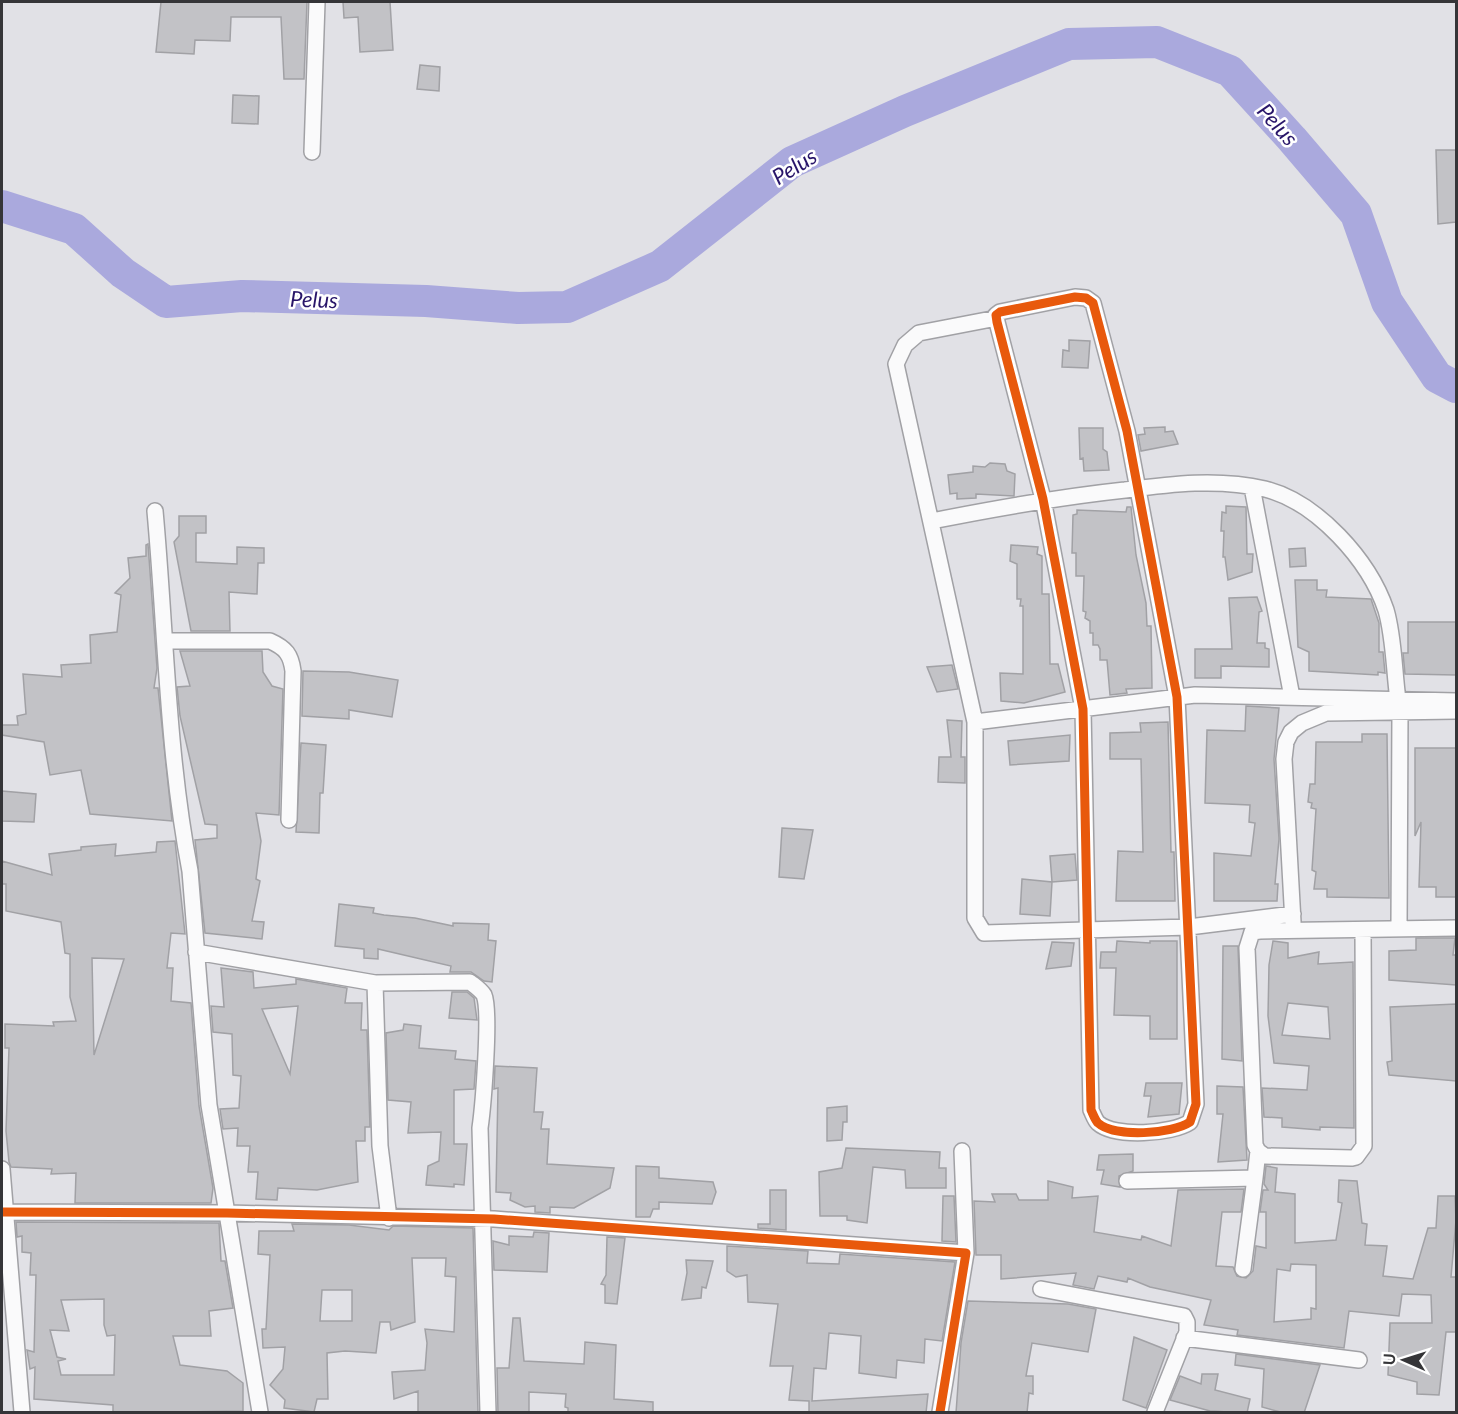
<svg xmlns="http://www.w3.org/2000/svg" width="1458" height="1414" font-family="Lato,sans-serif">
<rect width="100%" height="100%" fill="#e1e1e6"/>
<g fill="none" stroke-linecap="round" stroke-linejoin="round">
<path stroke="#aaa9dd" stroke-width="32" d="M 2,206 L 74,229 L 123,273 L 166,302 L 242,296 L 426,301 L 518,308 L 567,307 L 660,266 L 792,162 L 905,111 L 1069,44 L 1157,42 L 1230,71 L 1292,139 L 1356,214 L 1387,302 L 1437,377 L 1456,387"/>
</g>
<path fill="#c2c2c6" stroke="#a1a1a5" stroke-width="1.5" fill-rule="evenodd" d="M 161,2 L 307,2 L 304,79 L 284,79 L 281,17 L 231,17 L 230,41 L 195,40 L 194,54 L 156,52 Z
M 343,2 L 390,2 L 393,50 L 360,52 L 358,17 L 344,18 Z
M 420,65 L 440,67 L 439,91 L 417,89 Z
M 233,95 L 259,96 L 258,124 L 232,123 Z
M 1436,150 L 1456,150 L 1456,222 L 1438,224 Z
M 1069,340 L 1090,341 L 1088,368 L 1062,367 L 1063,350 L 1069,351 Z
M 1165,427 L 1165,432 L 1173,431 L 1178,444 L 1141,451 L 1138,435 L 1145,434 L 1144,428 Z
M 1079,428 L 1103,428 L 1103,449 L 1107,452 L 1109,470 L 1084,471 L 1083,458 L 1080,459 Z
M 990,463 L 1005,464 L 1007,471 L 1015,474 L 1014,496 L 976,494 L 976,498 L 957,499 L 957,493 L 950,494 L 948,475 L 973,472 L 973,466 L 985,467 Z
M 1226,506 L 1246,507 L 1247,554 L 1253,554 L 1252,572 L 1228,580 L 1225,557 L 1223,557 L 1224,531 L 1221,531 L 1222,512 L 1226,513 Z
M 1127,507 L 1131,507 L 1136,555 L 1146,603 L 1147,626 L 1151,626 L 1152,688 L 1126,689 L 1127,693 L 1110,695 L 1107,660 L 1100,660 L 1100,649 L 1098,645 L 1093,645 L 1093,633 L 1090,633 L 1090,621 L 1085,618 L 1086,612 L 1083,611 L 1084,576 L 1076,576 L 1076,553 L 1072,553 L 1073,515 L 1077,514 L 1077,510 L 1126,512 Z
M 179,516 L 206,516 L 206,533 L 196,533 L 196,562 L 237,564 L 237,547 L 264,548 L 264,563 L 258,563 L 257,594 L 229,592 L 230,631 L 191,631 L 174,542 L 179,536 Z
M 148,544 L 157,668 L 154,688 L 158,688 L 172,821 L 90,814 L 81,770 L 50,775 L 44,742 L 2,735 L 2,725 L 18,725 L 17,716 L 26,714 L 23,674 L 62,677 L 61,665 L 91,663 L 90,635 L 117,632 L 121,595 L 115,593 L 130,578 L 128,558 L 146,556 L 146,545 Z
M 1011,545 L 1038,547 L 1037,554 L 1042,556 L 1042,594 L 1049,594 L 1050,664 L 1058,664 L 1065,692 L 1024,703 L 1001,701 L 1000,673 L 1023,674 L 1023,606 L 1020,606 L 1021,599 L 1017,599 L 1017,564 L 1010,561 Z
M 1305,548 L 1306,566 L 1290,567 L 1289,549 Z
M 1295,580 L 1317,580 L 1317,590 L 1327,590 L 1326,597 L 1371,599 L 1379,623 L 1379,652 L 1383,652 L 1385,673 L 1378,672 L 1378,675 L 1309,671 L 1309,652 L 1298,647 Z
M 1257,597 L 1262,611 L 1259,612 L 1257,643 L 1265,643 L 1265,648 L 1269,649 L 1269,667 L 1221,666 L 1221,678 L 1195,678 L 1195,649 L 1232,649 L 1229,598 Z
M 1408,622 L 1456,622 L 1456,675 L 1405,674 L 1403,653 L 1408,653 Z
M 180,651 L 262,651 L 263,672 L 272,686 L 283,689 L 279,815 L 256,813 L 261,841 L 256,879 L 260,881 L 252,921 L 264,922 L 262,939 L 205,933 L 195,840 L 217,838 L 217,825 L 205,824 L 180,716 L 177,687 L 190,686 Z
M 952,665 L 958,689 L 937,692 L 927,667 Z
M 303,671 L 349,672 L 398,680 L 392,717 L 349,710 L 349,719 L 302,716 Z
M 1246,706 L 1279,708 L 1274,759 L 1279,839 L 1275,884 L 1278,884 L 1277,901 L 1214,901 L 1214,853 L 1251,856 L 1255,823 L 1249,822 L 1250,805 L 1205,803 L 1207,730 L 1245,731 Z
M 947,720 L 962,721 L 961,757 L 965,757 L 965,783 L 938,782 L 939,757 L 951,757 Z
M 1168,722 L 1171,852 L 1174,852 L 1175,901 L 1116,901 L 1118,851 L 1143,852 L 1141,759 L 1110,759 L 1110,733 L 1141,732 L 1140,723 Z
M 1362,734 L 1387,734 L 1389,898 L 1327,897 L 1327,889 L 1314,889 L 1316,872 L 1312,870 L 1316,809 L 1311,808 L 1312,803 L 1308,802 L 1310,784 L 1315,784 L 1316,742 L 1362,742 Z
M 1070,735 L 1069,761 L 1010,765 L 1008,741 Z
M 301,743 L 326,745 L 323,793 L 320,793 L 319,833 L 296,832 Z
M 1415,748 L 1456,748 L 1456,897 L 1436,897 L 1436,887 L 1419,887 L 1421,822 L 1415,836 Z
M 2,791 L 36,794 L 34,822 L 2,821 Z
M 782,828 L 813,830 L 804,879 L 779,877 Z
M 175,841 L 185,934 L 171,933 L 167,968 L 173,968 L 171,1001 L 191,1003 L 199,1106 L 213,1188 L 211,1203 L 75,1203 L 76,1173 L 51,1174 L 52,1169 L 11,1167 L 9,1162 L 6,1131 L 9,1048 L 5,1048 L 5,1024 L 54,1026 L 53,1022 L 76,1021 L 70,997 L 70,954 L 65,953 L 61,922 L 6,911 L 6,884 L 2,884 L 2,861 L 52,875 L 49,854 L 81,850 L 81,847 L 116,844 L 115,856 L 156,852 L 157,842 ZM 92,958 L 124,959 L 94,1055 Z
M 1075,854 L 1077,880 L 1052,882 L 1050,856 Z
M 1022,879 L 1052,882 L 1050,916 L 1020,914 Z
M 339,904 L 374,908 L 373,913 L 384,915 L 415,918 L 453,926 L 453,923 L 489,924 L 488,940 L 496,941 L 492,982 L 484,981 L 471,972 L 450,972 L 451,966 L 378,949 L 378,959 L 364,958 L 364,949 L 335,946 Z
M 1416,938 L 1455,938 L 1453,955 L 1456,955 L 1456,985 L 1389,980 L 1389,951 L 1416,950 Z
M 1117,941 L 1150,943 L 1150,941 L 1177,941 L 1177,1039 L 1150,1039 L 1150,1016 L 1114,1015 L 1116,968 L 1100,968 L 1101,952 L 1116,952 Z
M 1273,941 L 1288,943 L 1288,958 L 1319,952 L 1318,964 L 1353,962 L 1354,1128 L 1320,1127 L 1320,1130 L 1282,1127 L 1282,1118 L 1264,1117 L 1262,1088 L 1307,1090 L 1309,1066 L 1274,1063 L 1268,1016 L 1269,965 ZM 1288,1003 L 1328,1007 L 1330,1039 L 1282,1035 Z
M 1052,942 L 1074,943 L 1071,966 L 1046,969 Z
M 1223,946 L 1238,946 L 1242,1061 L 1222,1059 Z
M 221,968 L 253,972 L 254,988 L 296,984 L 296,979 L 347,988 L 345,1003 L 362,1003 L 361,1030 L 367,1030 L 370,1127 L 365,1127 L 365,1141 L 356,1141 L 358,1182 L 317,1190 L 278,1188 L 277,1200 L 256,1199 L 258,1172 L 248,1172 L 250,1146 L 237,1146 L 238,1128 L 223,1129 L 220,1109 L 239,1108 L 241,1076 L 233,1075 L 232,1034 L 213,1032 L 211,1006 L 224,1007 ZM 298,1006 L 290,1074 L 262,1009 Z
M 452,992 L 467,992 L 474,998 L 477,1020 L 449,1018 Z
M 1456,1004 L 1456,1081 L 1389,1075 L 1387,1062 L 1392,1061 L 1390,1007 Z
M 404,1024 L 421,1026 L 419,1048 L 456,1051 L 455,1059 L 476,1061 L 474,1089 L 454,1090 L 454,1144 L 467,1144 L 464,1185 L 454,1184 L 454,1187 L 426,1185 L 428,1166 L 439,1161 L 441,1132 L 408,1133 L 411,1102 L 388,1100 L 386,1033 L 403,1030 Z
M 495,1066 L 537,1068 L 534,1112 L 543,1112 L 541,1129 L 549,1129 L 547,1164 L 614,1168 L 610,1188 L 574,1208 L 550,1207 L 550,1213 L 535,1212 L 535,1206 L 525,1207 L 510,1200 L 511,1193 L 496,1192 L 498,1088 L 494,1089 Z
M 1146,1083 L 1182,1083 L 1179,1114 L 1148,1117 L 1151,1096 L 1144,1096 Z
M 1217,1086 L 1243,1087 L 1247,1160 L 1218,1162 L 1223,1114 L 1217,1114 Z
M 847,1106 L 847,1122 L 843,1122 L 842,1140 L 827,1141 L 827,1108 Z
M 846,1148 L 940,1152 L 939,1168 L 946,1168 L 946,1188 L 906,1188 L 905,1170 L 873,1167 L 867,1223 L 847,1220 L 847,1216 L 820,1216 L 819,1172 L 842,1168 Z
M 1133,1154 L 1133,1171 L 1119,1176 L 1120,1187 L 1101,1184 L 1104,1170 L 1097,1170 L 1099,1155 Z
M 636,1166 L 659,1167 L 659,1178 L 713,1182 L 716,1192 L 712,1204 L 659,1202 L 659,1209 L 653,1209 L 650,1217 L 636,1217 Z
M 1266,1166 L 1277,1168 L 1275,1192 L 1295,1194 L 1295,1243 L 1336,1240 L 1342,1203 L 1338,1202 L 1339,1180 L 1357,1181 L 1362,1223 L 1367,1224 L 1365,1245 L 1387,1246 L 1383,1276 L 1413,1279 L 1428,1228 L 1436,1228 L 1438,1196 L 1455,1196 L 1456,1220 L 1451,1277 L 1456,1277 L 1456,1332 L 1446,1332 L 1439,1395 L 1417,1394 L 1417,1382 L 1388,1375 L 1390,1323 L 1432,1323 L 1431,1295 L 1402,1294 L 1399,1316 L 1349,1311 L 1344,1348 L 1237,1335 L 1238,1330 L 1204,1325 L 1211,1300 L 1150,1287 L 1128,1278 L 1127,1282 L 1098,1276 L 1094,1289 L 1073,1285 L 1076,1273 L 1001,1279 L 1001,1255 L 976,1255 L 974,1201 L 995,1202 L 992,1194 L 1016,1194 L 1019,1200 L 1048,1200 L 1048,1181 L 1073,1187 L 1072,1198 L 1098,1196 L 1094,1232 L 1141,1240 L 1142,1236 L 1171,1246 L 1178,1190 L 1244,1189 L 1241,1212 L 1222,1212 L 1216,1266 L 1233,1267 L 1237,1276 L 1246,1278 L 1253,1271 L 1256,1246 L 1266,1248 L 1266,1212 L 1260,1212 L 1263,1190 L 1268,1190 L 1264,1184 ZM 1291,1264 L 1316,1265 L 1316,1309 L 1311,1308 L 1311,1319 L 1274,1322 L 1277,1269 L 1290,1271 Z
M 770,1190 L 786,1190 L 786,1230 L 758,1228 L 758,1224 L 770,1224 Z
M 943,1196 L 954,1196 L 956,1242 L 942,1241 Z
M 16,1222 L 219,1223 L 221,1261 L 225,1261 L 233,1308 L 209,1311 L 211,1336 L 173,1336 L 180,1365 L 227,1371 L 243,1383 L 243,1411 L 113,1413 L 113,1405 L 34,1399 L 35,1367 L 30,1369 L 27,1350 L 34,1352 L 36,1275 L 30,1275 L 31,1253 L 22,1252 L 22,1236 L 17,1237 ZM 104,1299 L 104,1325 L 107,1336 L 115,1335 L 114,1375 L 61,1375 L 58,1361 L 66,1359 L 57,1357 L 50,1330 L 69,1331 L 61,1300 Z
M 292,1224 L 349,1225 L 389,1230 L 393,1226 L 473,1228 L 478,1413 L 418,1413 L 418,1391 L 394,1399 L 392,1372 L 425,1370 L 427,1343 L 425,1329 L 454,1332 L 456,1277 L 445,1276 L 446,1258 L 412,1258 L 415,1322 L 391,1330 L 390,1322 L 380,1322 L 376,1353 L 345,1351 L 327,1353 L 328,1399 L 317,1399 L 314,1412 L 284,1408 L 285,1400 L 270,1385 L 283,1369 L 285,1347 L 263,1348 L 262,1329 L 266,1329 L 270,1255 L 258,1254 L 259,1231 L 294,1231 ZM 322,1290 L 352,1290 L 352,1321 L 320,1321 Z
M 534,1232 L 549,1233 L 547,1272 L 494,1270 L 493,1241 L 509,1245 L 509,1236 L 533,1237 Z
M 607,1237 L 625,1238 L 617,1304 L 605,1303 L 605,1285 L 601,1284 L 606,1275 Z
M 727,1246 L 808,1251 L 807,1263 L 839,1264 L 840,1254 L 955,1262 L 942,1341 L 925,1339 L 924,1363 L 897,1360 L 896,1378 L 859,1373 L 861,1336 L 829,1333 L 826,1369 L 814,1368 L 812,1401 L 928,1394 L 926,1413 L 809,1413 L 809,1401 L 789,1400 L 793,1366 L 770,1366 L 778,1304 L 748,1302 L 747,1275 L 736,1277 L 727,1271 Z
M 686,1260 L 713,1261 L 706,1288 L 702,1287 L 701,1298 L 682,1300 L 687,1273 Z
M 968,1301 L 1068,1304 L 1096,1309 L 1088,1352 L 1032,1343 L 1026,1376 L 1033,1376 L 1033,1394 L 1029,1393 L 1027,1413 L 956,1413 L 961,1343 Z
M 513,1318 L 520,1318 L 524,1361 L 584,1364 L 585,1342 L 616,1345 L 614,1399 L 653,1402 L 653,1413 L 568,1413 L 568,1408 L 565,1407 L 566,1394 L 529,1392 L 529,1413 L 498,1413 L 497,1368 L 509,1368 Z
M 1134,1337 L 1167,1350 L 1146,1408 L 1123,1400 Z
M 1236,1354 L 1320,1365 L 1304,1413 L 1284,1413 L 1262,1407 L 1264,1369 L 1235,1365 Z
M 1202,1374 L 1218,1374 L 1215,1390 L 1250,1399 L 1247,1413 L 1210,1411 L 1170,1400 L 1180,1376 L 1201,1384 Z"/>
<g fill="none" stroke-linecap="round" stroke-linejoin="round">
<defs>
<path id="minor" d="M 312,152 L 317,2
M 1075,297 L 1086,298 L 1093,303 L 1127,431 L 1177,697 L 1196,1104 L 1190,1122 C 1172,1134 1115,1138 1098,1123 C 1095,1120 1093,1114 1091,1110 L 1083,709 L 1043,499 L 997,322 L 996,315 L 1000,312 Z
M 997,318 L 919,333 L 905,345 L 896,364 L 975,722 L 975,918 L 984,933 L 1189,927 L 1293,914
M 1252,487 L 1292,697
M 155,511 C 166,631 167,752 190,871 L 209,1105 L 260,1412
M 932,521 C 997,508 1060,497 1125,490 C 1171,484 1218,478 1265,489 C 1317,502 1369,560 1386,610 C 1394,637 1394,671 1398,700
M 165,641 L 270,641 C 286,648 291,655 293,671 L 289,820
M 975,722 L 1195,695 L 1456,701
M 1293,922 L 1284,759 L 1286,742 L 1291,732 L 1302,723 L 1326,713 L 1456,711
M 1399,929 L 1400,712
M 1363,930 L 1364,1146 L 1356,1157 L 1352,1158 L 1265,1156 L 1258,1151 L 1255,1145 L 1247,948 L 1252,932 L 1260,931 L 1456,928
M 196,952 L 375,983 L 470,982 C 475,986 481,990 484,995 C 491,1011 483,1107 480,1128 L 488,1412
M 375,983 L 380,1146 L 389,1218
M 962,1151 L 966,1253
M 2,1169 L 22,1412
M 1127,1181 L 1255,1178 L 1258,1151
M 3,1212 L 227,1213 L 494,1219 L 966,1253 L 940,1412
M 1243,1269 L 1255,1178
M 1041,1289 L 1184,1316 L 1187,1322 L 1187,1332 L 1155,1412
M 1184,1338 L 1359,1360"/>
</defs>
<use href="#minor" stroke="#a1a1a5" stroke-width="18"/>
<use href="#minor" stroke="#fafafb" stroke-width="15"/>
<defs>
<path id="cycleway" d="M 1075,297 L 1086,298 L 1093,303 L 1127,431 L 1177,697 L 1196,1104 L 1190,1122 C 1172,1134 1115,1138 1098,1123 C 1095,1120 1093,1114 1091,1110 L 1083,709 L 1043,499 L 997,322 L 996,315 L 1000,312 Z
M 3,1212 L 227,1213 L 494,1219 L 966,1253 L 940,1412"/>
</defs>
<use href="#cycleway" stroke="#fff" stroke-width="13"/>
<use href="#cycleway" stroke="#e8590c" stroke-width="9"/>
</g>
<g text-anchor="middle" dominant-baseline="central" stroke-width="5" stroke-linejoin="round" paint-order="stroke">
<g font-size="22" font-style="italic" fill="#281569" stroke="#fff">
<text transform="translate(1278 124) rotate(48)">Pelus</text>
<text transform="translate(794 166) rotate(-32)">Pelus</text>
<text transform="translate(314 299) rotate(2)">Pelus</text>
</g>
</g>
<rect width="1458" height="1414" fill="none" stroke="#353538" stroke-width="6"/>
<g transform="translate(1404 1360) rotate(273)" stroke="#ffffff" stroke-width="4.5" paint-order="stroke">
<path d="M0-4.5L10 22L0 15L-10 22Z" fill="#353538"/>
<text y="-9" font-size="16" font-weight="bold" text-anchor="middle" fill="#353538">U</text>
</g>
</svg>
